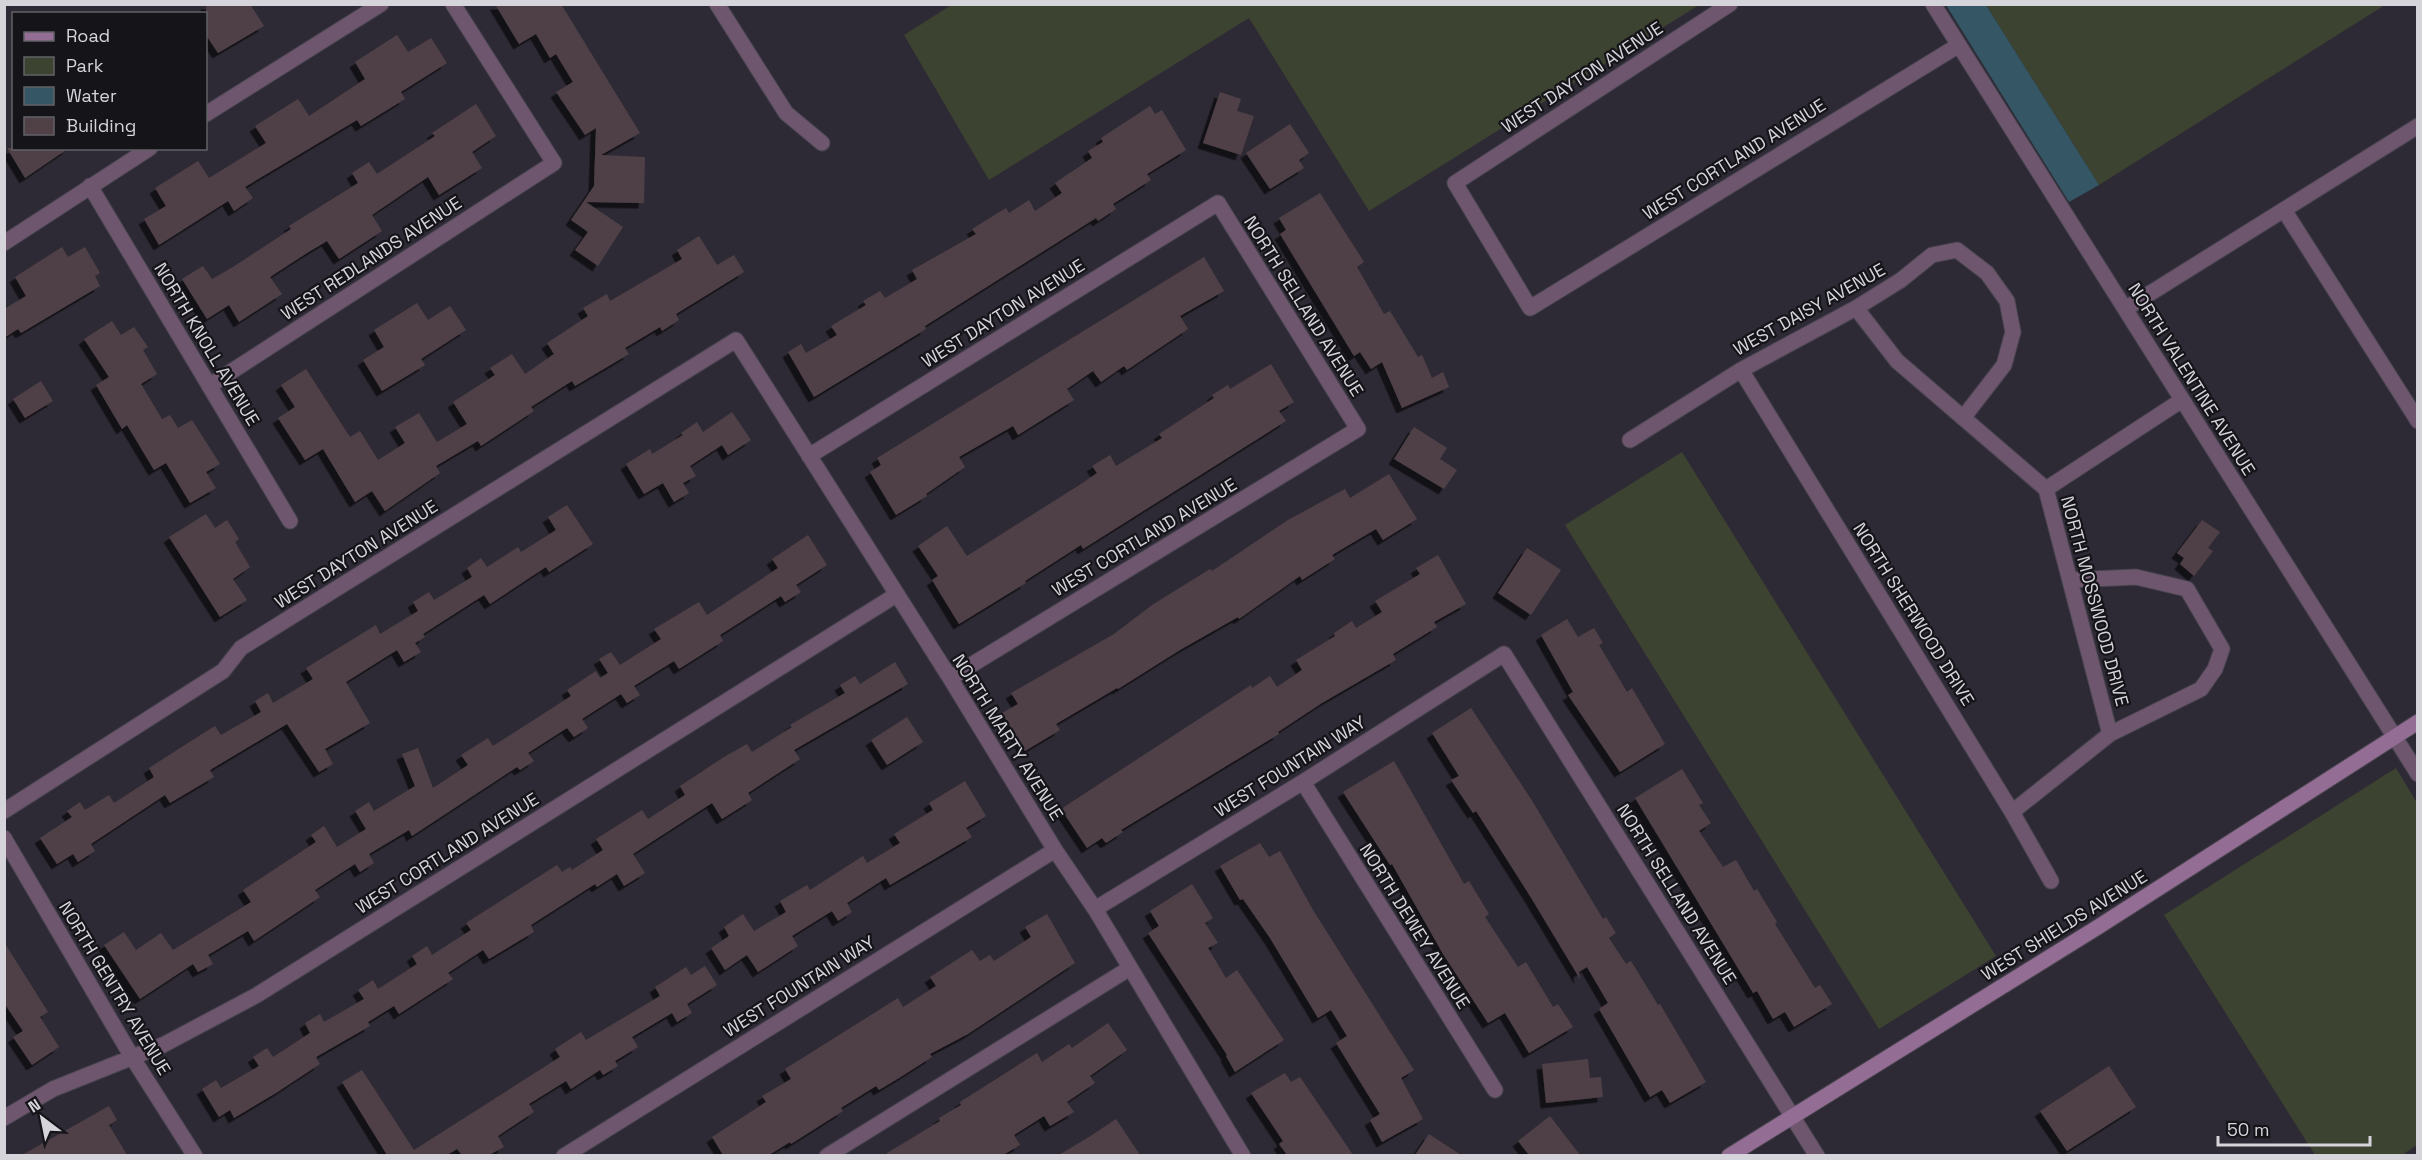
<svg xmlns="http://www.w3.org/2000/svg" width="2422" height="1160" font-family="'Space Grotesk',sans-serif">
<defs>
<filter id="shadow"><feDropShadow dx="-5.5" dy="5.5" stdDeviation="0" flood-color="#0009"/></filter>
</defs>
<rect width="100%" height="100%" fill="#2e2a35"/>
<path fill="#3c4330" d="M 953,4 L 1699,4 L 1699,5 L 1369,211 L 1249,18 L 989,180 L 904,35 Z
M 1986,5 L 2385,5 L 2099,185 Z
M 1682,452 L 1996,956 L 1879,1029 L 1565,525 Z
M 2396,768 L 2417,803 L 2417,1145 L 2402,1155 L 2315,1155 L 2164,915 Z"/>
<path fill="#345665" d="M 1946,5 L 1986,5 L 2099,185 L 2069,202 Z"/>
<path fill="#4f4146" filter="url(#shadow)" d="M 206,4 L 250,4 L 264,26 L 218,53 L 206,35 Z
M 495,4 L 561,4 L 640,133 L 601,155 L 645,157 L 644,203 L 586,202 L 623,227 L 598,266 L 575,250 L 588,232 L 571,220 L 594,186 L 596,128 L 585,135 L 556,92 L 573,82 L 556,54 L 550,58 L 536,34 L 519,44 Z
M 397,35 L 408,52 L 431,38 L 447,63 L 401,92 L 405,99 L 361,126 L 357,120 L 245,187 L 253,198 L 234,211 L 228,201 L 159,245 L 144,219 L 166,206 L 155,188 L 198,161 L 209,178 L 266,143 L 255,126 L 298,99 L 309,116 L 365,79 L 355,62 Z
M 1220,92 L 1241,99 L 1237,111 L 1254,116 L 1241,155 L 1203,143 Z
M 476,104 L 496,136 L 472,152 L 482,168 L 439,195 L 428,177 L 372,215 L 382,231 L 339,259 L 327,241 L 307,253 L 270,277 L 282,294 L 239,322 L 229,305 L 207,319 L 182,279 L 203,266 L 212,279 L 233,267 L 291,229 L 289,226 L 358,183 L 352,173 L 369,162 L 377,174 L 435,136 L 432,133 Z
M 1150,106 L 1155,114 L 1162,110 L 1186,150 L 1147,174 L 1151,180 L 1113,204 L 1116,209 L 1098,221 L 1096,218 L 925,326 L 926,329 L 814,397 L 788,352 L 801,344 L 806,353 L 837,335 L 831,326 L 866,305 L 863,301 L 880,291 L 885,298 L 917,279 L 912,270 L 976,234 L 972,229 L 1006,208 L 1009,213 L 1029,200 L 1035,211 L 1062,193 L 1055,183 L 1092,158 L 1088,151 L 1103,142 L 1101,138 Z
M 1290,124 L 1309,153 L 1299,160 L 1304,168 L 1270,189 L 1246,153 Z
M 7,148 L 69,148 L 25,178 Z
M 1320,193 L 1364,262 L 1357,267 L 1384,314 L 1390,311 L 1418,357 L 1422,355 L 1432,378 L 1443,372 L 1449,387 L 1402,408 L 1382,362 L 1371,369 L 1360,352 L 1354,356 L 1280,234 L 1286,230 L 1279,218 Z
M 699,236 L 717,265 L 734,255 L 744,272 L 676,314 L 679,320 L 662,331 L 660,327 L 625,348 L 629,354 L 575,386 L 572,381 L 531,407 L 534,411 L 481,446 L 478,441 L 436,466 L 440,473 L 385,511 L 372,491 L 355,502 L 323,449 L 305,460 L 278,418 L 295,407 L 281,385 L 306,369 L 350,437 L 360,431 L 378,460 L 405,443 L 395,427 L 419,413 L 437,442 L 467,424 L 453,402 L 495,375 L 490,368 L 512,354 L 525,374 L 554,354 L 547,343 L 588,316 L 583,308 L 607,294 L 610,301 L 682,259 L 677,250 Z
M 62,247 L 68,257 L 85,247 L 100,273 L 95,276 L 100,286 L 21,333 L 18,329 L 4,338 L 4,309 L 26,296 L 15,277 Z
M 1204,257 L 1224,291 L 1180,316 L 1188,329 L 1127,370 L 1124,366 L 1101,382 L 1093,371 L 1067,389 L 1074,400 L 1018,435 L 1013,426 L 959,457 L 965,467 L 926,494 L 927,496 L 896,515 L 870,472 L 881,465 L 877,458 Z
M 417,303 L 428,320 L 450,306 L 466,330 L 421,359 L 425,365 L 382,391 L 363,360 L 384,347 L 374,330 Z
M 112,321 L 121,335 L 134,327 L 148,347 L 143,350 L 157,374 L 141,384 L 162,419 L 170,415 L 178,428 L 192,420 L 220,464 L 206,472 L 216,488 L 190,503 L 166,463 L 154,470 L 127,425 L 122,429 L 96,385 L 109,377 L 84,339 Z
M 1271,364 L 1294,402 L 1279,411 L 1286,421 L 1083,549 L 1081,545 L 1025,581 L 1026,583 L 959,624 L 932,580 L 938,576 L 918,546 L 947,526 L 967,556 L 1081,484 L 1097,473 L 1092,466 L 1110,455 L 1116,466 L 1162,438 L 1159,434 L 1214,398 L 1212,395 L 1228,385 L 1230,389 Z
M 41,381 L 53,401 L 25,418 L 13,399 Z
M 732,412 L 751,440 L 728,455 L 722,445 L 690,466 L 696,476 L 683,483 L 689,493 L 674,502 L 663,483 L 644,494 L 626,464 L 650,449 L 652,454 L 683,435 L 681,433 L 697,422 L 703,432 Z
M 1414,427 L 1447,448 L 1440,459 L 1457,470 L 1444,489 L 1394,459 Z
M 1389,474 L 1417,519 L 1383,540 L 1376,529 L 1332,555 L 1335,559 L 1302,580 L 1300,576 L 1239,619 L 1238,617 L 1180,650 L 1118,689 L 1117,688 L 1056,724 L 1060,730 L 1025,751 L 1002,713 L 1018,704 L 1011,693 L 1114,634 L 1152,605 L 1210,569 L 1212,571 L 1288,520 L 1345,489 L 1350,498 Z
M 567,505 L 593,544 L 549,572 L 546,567 L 490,604 L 484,595 L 423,634 L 425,637 L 415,643 L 421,652 L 404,662 L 397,650 L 346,682 L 370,723 L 325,749 L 333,764 L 319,772 L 287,724 L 210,770 L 214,777 L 170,803 L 165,795 L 91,844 L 95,851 L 78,862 L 73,854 L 57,864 L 40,838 L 72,817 L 67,811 L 80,802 L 85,810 L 109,795 L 114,803 L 154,777 L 149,768 L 202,734 L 215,726 L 221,735 L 261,712 L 255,701 L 268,693 L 273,703 L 313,679 L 306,668 L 345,644 L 376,625 L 380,634 L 418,611 L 413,602 L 429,592 L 434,600 L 472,577 L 467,568 L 481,558 L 487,567 L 518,547 L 521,552 L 556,530 L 548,517 Z
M 206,514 L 215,528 L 227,520 L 239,539 L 235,542 L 250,567 L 233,579 L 247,600 L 220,617 L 169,537 Z
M 2202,520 L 2220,532 L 2208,548 L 2213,551 L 2194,576 L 2180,564 L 2184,558 L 2177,553 Z
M 808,535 L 827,565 L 796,585 L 801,592 L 785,602 L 781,596 L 720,635 L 723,641 L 679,669 L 674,661 L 634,686 L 640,695 L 627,703 L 621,694 L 582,719 L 588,728 L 574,737 L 567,728 L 528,753 L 534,761 L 520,770 L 517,767 L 412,836 L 409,830 L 369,854 L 374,863 L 360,872 L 355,864 L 315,890 L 320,897 L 254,941 L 248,931 L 208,955 L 213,964 L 198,972 L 193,964 L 140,999 L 104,945 L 124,932 L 136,950 L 161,933 L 173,950 L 251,902 L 243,890 L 316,842 L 311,835 L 324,826 L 337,847 L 366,829 L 355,811 L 369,802 L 374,811 L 415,786 L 402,754 L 418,748 L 433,788 L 468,765 L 461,755 L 488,738 L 493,746 L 571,696 L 567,690 L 596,671 L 600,678 L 608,673 L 599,659 L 611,652 L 620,665 L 661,639 L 654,629 L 699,602 L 707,615 L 778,568 L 772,559 Z
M 1527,548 L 1561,570 L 1531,615 L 1498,593 Z
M 1438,555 L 1466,604 L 1434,622 L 1437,627 L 1393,654 L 1396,660 L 1322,703 L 1278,732 L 1279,734 L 1121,830 L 1123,832 L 1106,843 L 1102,838 L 1087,848 L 1061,809 L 1251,685 L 1252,688 L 1270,676 L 1277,687 L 1302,670 L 1296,660 L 1335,636 L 1334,633 L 1352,621 L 1356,628 L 1382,612 L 1375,601 L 1420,574 L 1416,568 Z
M 1567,619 L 1578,637 L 1594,628 L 1603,643 L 1599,645 L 1627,692 L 1632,688 L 1665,744 L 1620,772 L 1568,695 L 1573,692 L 1541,635 Z
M 895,662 L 908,684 L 794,750 L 800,759 L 748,793 L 752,800 L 722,819 L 712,803 L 633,854 L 645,873 L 624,886 L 617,874 L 597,887 L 595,884 L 531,925 L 534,932 L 489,959 L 483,950 L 448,973 L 453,979 L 399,1014 L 394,1006 L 368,1022 L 370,1026 L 316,1057 L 320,1064 L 276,1093 L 234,1118 L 230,1110 L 219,1117 L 202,1089 L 216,1080 L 221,1088 L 259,1066 L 253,1057 L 267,1048 L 273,1057 L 310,1033 L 305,1023 L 320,1014 L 324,1022 L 364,999 L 358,990 L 373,980 L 378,989 L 417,964 L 412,956 L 427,946 L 432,955 L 471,930 L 466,923 L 557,865 L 562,872 L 570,867 L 572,870 L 603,850 L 596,839 L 642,810 L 648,819 L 685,795 L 680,786 L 724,757 L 747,744 L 752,752 L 792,727 L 790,725 L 845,693 L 840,685 L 855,676 L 860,684 Z
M 1471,708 L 1531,799 L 1603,919 L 1606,917 L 1616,933 L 1609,938 L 1626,964 L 1631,961 L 1658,1005 L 1660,1004 L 1706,1082 L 1670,1103 L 1662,1090 L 1650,1097 L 1599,1009 L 1608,1003 L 1587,967 L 1579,972 L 1580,979 L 1530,896 L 1476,811 L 1473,813 L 1451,780 L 1459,776 L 1432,733 Z
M 907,717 L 923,742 L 887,765 L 871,740 Z
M 1394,761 L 1464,884 L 1469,881 L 1489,914 L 1485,917 L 1518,967 L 1526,962 L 1553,1007 L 1558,1004 L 1573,1027 L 1529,1053 L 1505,1013 L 1488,1023 L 1443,954 L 1392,864 L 1390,865 L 1343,792 Z
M 1682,769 L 1703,803 L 1699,805 L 1711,823 L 1699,831 L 1723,867 L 1736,860 L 1754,891 L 1757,889 L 1777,922 L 1775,924 L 1815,988 L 1820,985 L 1832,1004 L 1794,1027 L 1785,1012 L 1773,1019 L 1757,991 L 1753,993 L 1635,798 Z
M 965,781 L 986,816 L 966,828 L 972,837 L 890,885 L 886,878 L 847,903 L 852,912 L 838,921 L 832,911 L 792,936 L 798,946 L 758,972 L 747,955 L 725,970 L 711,948 L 729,936 L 724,927 L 743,914 L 754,931 L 786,912 L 780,901 L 807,885 L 810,890 L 863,856 L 867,863 L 900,843 L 894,834 L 933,810 L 929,803 Z
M 1260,843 L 1269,857 L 1280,851 L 1313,910 L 1414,1070 L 1401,1078 L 1423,1119 L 1382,1142 L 1370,1120 L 1380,1114 L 1336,1043 L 1347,1036 L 1331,1010 L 1318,1018 L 1270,938 L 1243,899 L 1240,900 L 1220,866 Z
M 1192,884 L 1213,918 L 1205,923 L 1218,943 L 1208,948 L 1226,978 L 1237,970 L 1284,1040 L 1235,1072 L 1226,1056 L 1227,1055 L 1148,933 L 1159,926 L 1150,911 Z
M 1047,914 L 1075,963 L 968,1034 L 930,1054 L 932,1057 L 899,1078 L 879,1090 L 876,1086 L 841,1108 L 843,1111 L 791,1144 L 790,1142 L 769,1155 L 723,1155 L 712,1137 L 766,1102 L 762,1096 L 791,1079 L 785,1069 L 898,998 L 903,1007 L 936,986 L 930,977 L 972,950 L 980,961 L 990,955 L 994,961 L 1031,937 L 1025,927 Z
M 4,942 L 48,1012 L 40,1017 L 59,1047 L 32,1065 L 13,1037 L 23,1031 L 4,1003 Z
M 705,966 L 717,985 L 687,1004 L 692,1013 L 677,1022 L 672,1013 L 632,1037 L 638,1047 L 615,1061 L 618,1066 L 603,1075 L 600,1070 L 571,1089 L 566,1081 L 529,1104 L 534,1112 L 498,1136 L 504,1147 L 489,1155 L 462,1155 L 457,1149 L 447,1155 L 387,1155 L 342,1082 L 362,1070 L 414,1150 L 560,1057 L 555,1049 L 581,1032 L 586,1040 L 660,996 L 655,987 L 686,967 L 691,975 Z
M 1108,1023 L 1127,1050 L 1090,1076 L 1095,1083 L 1067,1102 L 1074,1112 L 1050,1126 L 1044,1116 L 1014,1135 L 1020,1145 L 1003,1155 L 884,1155 L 940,1121 L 939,1118 L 961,1105 L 960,1102 L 1037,1053 L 1042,1062 L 1069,1044 L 1072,1048 Z
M 1588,1059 L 1590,1078 L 1601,1077 L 1603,1097 L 1546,1103 L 1542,1064 Z
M 2109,1066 L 2136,1107 L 2067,1151 L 2040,1111 Z
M 1285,1073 L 1291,1082 L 1300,1077 L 1353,1155 L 1287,1155 L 1279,1144 L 1283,1141 L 1251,1093 Z
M 109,1106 L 117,1120 L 109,1125 L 127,1155 L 22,1155 Z
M 1550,1116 L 1580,1155 L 1529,1155 L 1518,1141 Z
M 1116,1119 L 1140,1155 L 1059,1155 L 1089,1137 Z
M 1429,1134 L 1461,1155 L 1415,1155 Z"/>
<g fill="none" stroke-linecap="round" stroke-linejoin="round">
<defs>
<path id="street" d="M 717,4 L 786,113 L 822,143
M 1730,4 L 1455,183 L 1530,308 L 1959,45
M 1933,4 L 2418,774
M 206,114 L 381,4
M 90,186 L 290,521
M 2284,210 L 2418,421
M 4,243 L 150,148
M 1856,308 L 1897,361 L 2046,489 L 2110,734
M 2125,309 L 2418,126
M 1741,370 L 2012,812 L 2051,881
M 209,386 L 554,163 L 453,4
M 1630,440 L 1741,370 L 1856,308 L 1901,280 L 1932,255 L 1957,250 L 1987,273 L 2007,301 L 2013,332 L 2004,365 L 1963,418
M 809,456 L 1218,203 L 1358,429 L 950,678
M 2046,489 L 2182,400
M 1303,782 L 1495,1090
M 4,811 L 223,671 L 241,648 L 736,340 L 950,678 L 1055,850 L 1095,909 L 1243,1156
M 2012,812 L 2110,734 L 2201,689 L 2215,669 L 2222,649 L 2187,589 L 2136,577 L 2070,580
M 4,838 L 132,1057 L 195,1156
M 1095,909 L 1303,782 L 1504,654 L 1817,1156
M 4,1118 L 53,1089 L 163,1045 L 257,995 L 896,595
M 564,1156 L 1055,850
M 827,1156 L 1130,968"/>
<path id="secondary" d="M 1729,1156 L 2098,927 L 2418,722"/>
</defs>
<use href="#street" stroke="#494550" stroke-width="17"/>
<use href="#secondary" stroke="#494550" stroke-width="17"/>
<use href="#street" stroke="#6e566e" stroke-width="15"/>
<use href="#secondary" stroke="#936d93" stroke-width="15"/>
</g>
<g text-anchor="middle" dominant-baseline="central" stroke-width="4.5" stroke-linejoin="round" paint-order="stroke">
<g font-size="18" fill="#d6d4db" stroke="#151419">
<text transform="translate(1582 77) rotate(-33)">WEST DAYTON AVENUE</text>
<text transform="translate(1734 159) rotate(-32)">WEST CORTLAND AVENUE</text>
<text transform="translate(371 258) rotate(-33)">WEST REDLANDS AVENUE</text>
<text transform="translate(1304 306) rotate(58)">NORTH SELLAND AVENUE</text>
<text transform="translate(1809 309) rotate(-29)">WEST DAISY AVENUE</text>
<text transform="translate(1003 313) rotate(-32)">WEST DAYTON AVENUE</text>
<text transform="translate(207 344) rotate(59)">NORTH KNOLL AVENUE</text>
<text transform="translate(2192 379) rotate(58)">NORTH VALENTINE AVENUE</text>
<text transform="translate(1144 537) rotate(-31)">WEST CORTLAND AVENUE</text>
<text transform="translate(356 554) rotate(-32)">WEST DAYTON AVENUE</text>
<text transform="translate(2095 601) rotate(75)">NORTH MOSSWOOD DRIVE</text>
<text transform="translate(1914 614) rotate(58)">NORTH SHERWOOD DRIVE</text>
<text transform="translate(1008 737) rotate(58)">NORTH MARTY AVENUE</text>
<text transform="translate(1290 766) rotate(-32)">WEST FOUNTAIN WAY</text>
<text transform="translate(447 853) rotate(-32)">WEST CORTLAND AVENUE</text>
<text transform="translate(1677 894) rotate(58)">NORTH SELLAND AVENUE</text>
<text transform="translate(2064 925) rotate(-32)">WEST SHIELDS AVENUE</text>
<text transform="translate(1415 926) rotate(58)">NORTH DEWEY AVENUE</text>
<text transform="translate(799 986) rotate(-32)">WEST FOUNTAIN WAY</text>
<text transform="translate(115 988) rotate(59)">NORTH GENTRY AVENUE</text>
</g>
</g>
<rect width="2422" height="1160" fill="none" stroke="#d6d4db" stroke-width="12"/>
<rect x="12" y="12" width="195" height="138" fill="#151419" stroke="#626167" stroke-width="1.5"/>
<rect x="24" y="32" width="30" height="9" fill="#936d93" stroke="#626167" stroke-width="1.5"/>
<text x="66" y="42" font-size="18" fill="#d6d4db">Road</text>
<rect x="24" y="57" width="30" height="18" fill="#3c4330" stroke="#626167" stroke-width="1.5"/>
<text x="66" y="72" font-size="18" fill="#d6d4db">Park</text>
<rect x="24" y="87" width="30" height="18" fill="#345665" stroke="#626167" stroke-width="1.5"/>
<text x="66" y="102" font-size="18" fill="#d6d4db">Water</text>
<rect x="24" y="117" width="30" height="18" fill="#4f4146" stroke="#626167" stroke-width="1.5"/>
<text x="66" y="132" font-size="18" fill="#d6d4db">Building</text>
<g transform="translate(42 1118) rotate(328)" stroke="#151419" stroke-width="4.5" paint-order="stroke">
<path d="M0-4.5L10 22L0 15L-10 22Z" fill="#d6d4db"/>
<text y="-9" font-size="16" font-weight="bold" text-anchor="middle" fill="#d6d4db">N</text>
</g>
<path d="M2218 1136v9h152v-9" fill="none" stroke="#d6d4db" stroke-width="3"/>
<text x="2227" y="1136" font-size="18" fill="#d6d4db" stroke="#151419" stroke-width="4.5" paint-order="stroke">50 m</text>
</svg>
